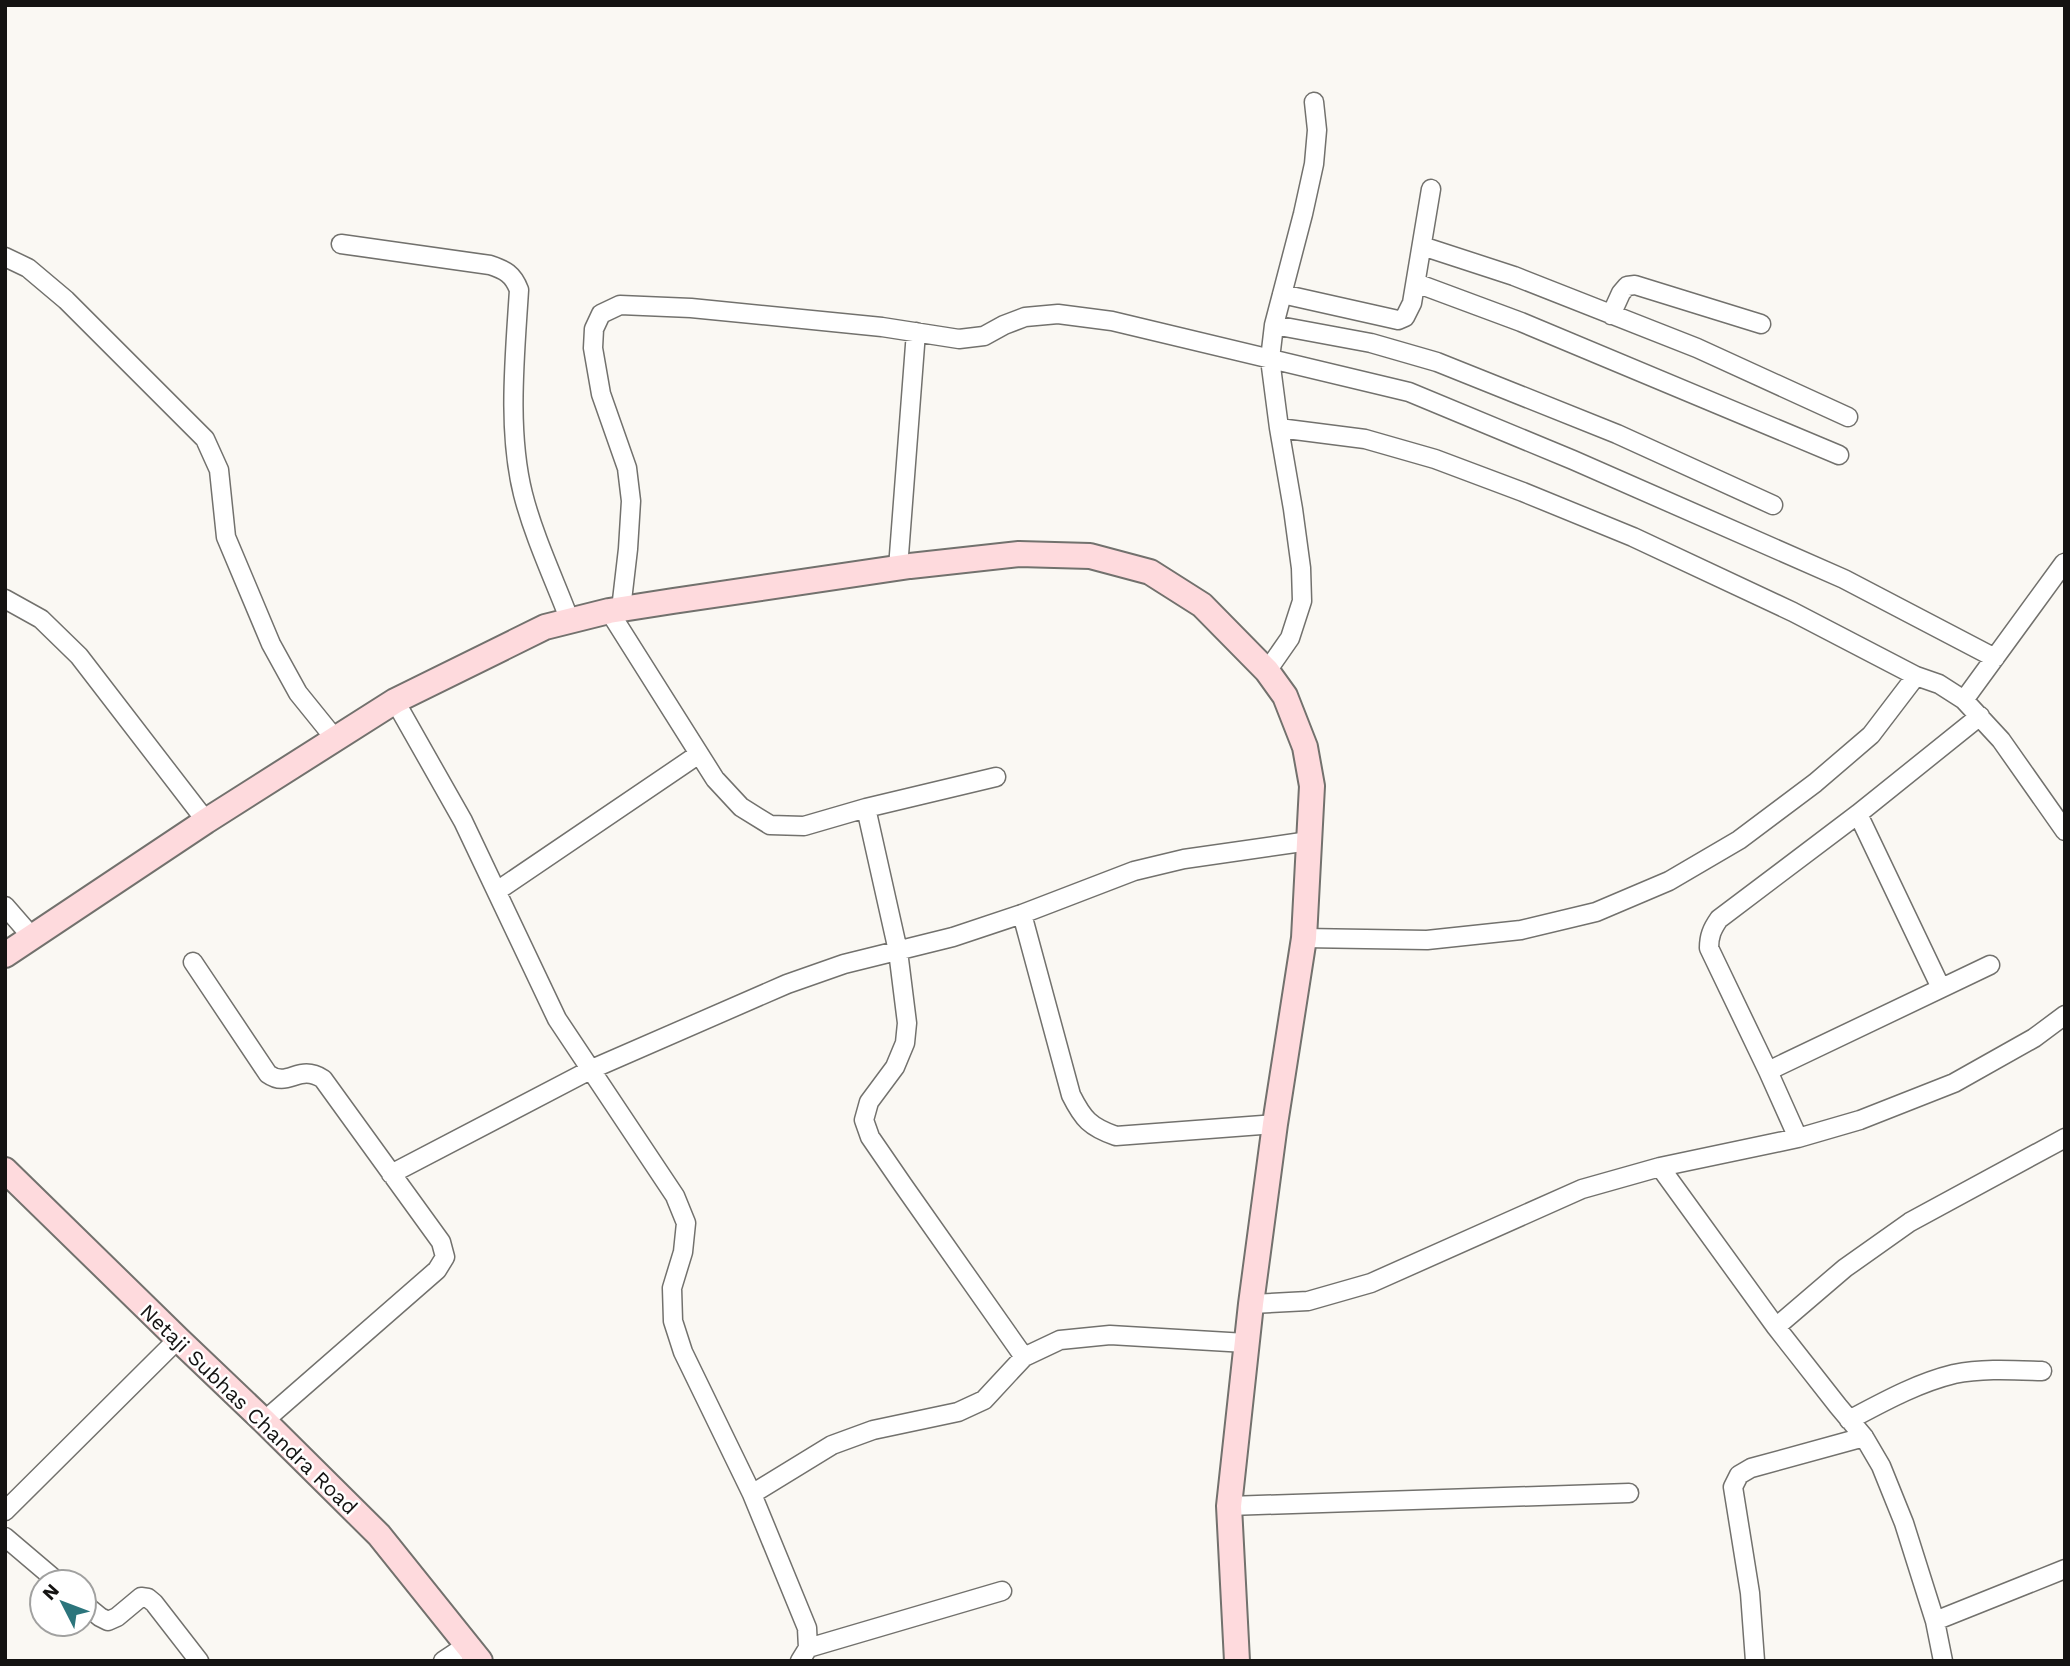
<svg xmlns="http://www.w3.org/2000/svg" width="2070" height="1666" font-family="'Work Sans',sans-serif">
<rect width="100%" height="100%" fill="#faf8f3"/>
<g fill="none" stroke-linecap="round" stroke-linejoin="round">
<defs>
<path id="street" d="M 341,244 L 490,265 C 505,270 513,274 519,290 C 515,355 507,430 523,494 C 534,537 554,579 570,621
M 1422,246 L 1514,276 L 1697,348 L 1848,417
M 5,257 L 28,268 L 66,300 L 205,439 L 219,470 L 226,537 L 271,644 L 298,693 L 336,740
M 1416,283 L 1521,322 L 1839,455
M 1282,294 L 1398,320 L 1405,317 L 1412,303 L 1431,189
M 1611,315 L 1621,293 L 1627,286 L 1635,285 L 1761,324
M 1274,325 L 1371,343 L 1437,362 L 1617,434 L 1773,505
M 1279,428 L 1365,439 L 1435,459 L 1523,492 L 1633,537 L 1793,612 L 1916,676 L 1939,684 L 1964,700 L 2001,740 L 2065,831
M 898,568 L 916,332
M 5,599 L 41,619 L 79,656 L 206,821
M 621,609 L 628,549 L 631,501 L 627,468 L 601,394 L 593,348 L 594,329 L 601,314 L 620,305 L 691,308 L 882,327 L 959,339 L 984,336 L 1004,325 L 1025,317 L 1058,314 L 1112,321 L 1409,392 L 1573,460 L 1844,579 L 1995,658
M 609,611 L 715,779 L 741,807 L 770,825 L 804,826 L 866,808 L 996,777
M 1267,671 L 1290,638 L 1302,601 L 1301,568 L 1293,509 L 1279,428 L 1270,359 L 1274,325 L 1303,214 L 1314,164 L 1317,130 L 1314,102
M 1964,700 L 2064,563
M 395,701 L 463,821 L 557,1019 L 675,1196 L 686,1223 L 683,1252 L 672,1288 L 673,1321 L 683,1352 L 752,1494 L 807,1628 L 808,1648 L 800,1661
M 866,808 L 898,951 L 907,1023 L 905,1043 L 895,1067 L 869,1102 L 864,1120 L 870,1137 L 903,1185 L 1024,1357
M 1858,814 L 1941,988
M 497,891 L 699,754
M 5,906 L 32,937
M 1022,914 L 1071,1095 C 1083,1119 1090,1127 1116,1136 L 1275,1124
M 1304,938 L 1427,940 L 1521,930 L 1596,912 L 1669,881 L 1739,840 L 1815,783 L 1871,735 L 1916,676
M 193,962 L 268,1074 C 289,1089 298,1063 323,1079 L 441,1242 L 445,1257 L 437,1270 L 264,1421
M 1768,1071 L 1990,965
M 1798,1138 L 1768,1071 L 1709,948 C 1709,936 1712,929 1719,919 L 1858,814 L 1980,716
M 1660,1167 L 1776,1327 L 1838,1406 L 1864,1437 L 1881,1466 L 1904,1523 L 1935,1621 L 1943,1661
M 391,1174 L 592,1069 L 787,984 L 844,964 L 953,937 L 1022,914 L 1134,871 L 1184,859 L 1309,841
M 1251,1304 L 1308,1301 L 1371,1283 L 1582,1189 L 1660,1167 L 1798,1138 L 1860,1120 L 1954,1083 L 2034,1038 L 2065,1015
M 1776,1327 L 1845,1268 L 1910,1222 L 2065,1138
M 1849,1420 C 1883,1402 1917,1383 1954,1374 C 1983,1368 2013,1370 2042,1371
M 752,1494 L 832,1445 L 873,1430 L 958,1412 L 984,1400 L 1024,1357 L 1060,1340 L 1110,1335 L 1246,1343
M 1229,1506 L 1629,1493
M 5,1511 L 178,1339
M 5,1537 L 58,1582
M 84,1604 L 100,1617 L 108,1621 L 117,1617 L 141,1597 L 148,1598 L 154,1603 L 199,1661
M 1935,1621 L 2065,1569
M 808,1648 L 1002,1591
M 443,1661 L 467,1645
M 1755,1661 L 1750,1593 L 1733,1487 L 1739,1475 L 1751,1468 L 1864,1437"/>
<path id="secondary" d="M 5,955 L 206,821 L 395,701 L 545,627 L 609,611 L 673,601 L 910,566 L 1019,554 L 1090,556 L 1150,572 L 1202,605 L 1267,671 L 1285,696 L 1305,747 L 1312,786 L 1304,938 L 1275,1124 L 1251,1304 L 1229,1506 L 1237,1661
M 5,1170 L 178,1339 L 264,1421 L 379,1535 L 480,1661"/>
</defs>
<use href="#street" stroke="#72716d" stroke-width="21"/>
<use href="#secondary" stroke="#72716d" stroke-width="28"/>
<use href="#street" stroke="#fff" stroke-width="18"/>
<use href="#secondary" stroke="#fedadd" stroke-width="24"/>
</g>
<g text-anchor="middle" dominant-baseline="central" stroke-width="5" stroke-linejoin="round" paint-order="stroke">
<g font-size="21" fill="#141312" stroke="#fff">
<text transform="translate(249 1409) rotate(44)">Netaji Subhas Chandra Road</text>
</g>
</g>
<rect width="2070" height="1666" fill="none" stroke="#141312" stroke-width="14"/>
<g transform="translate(63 1603) rotate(312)"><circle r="33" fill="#ffffff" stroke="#a1a1a0" stroke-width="2"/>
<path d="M0-5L12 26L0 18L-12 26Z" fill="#2c757c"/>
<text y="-10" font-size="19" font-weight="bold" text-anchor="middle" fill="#141312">N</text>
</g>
</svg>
